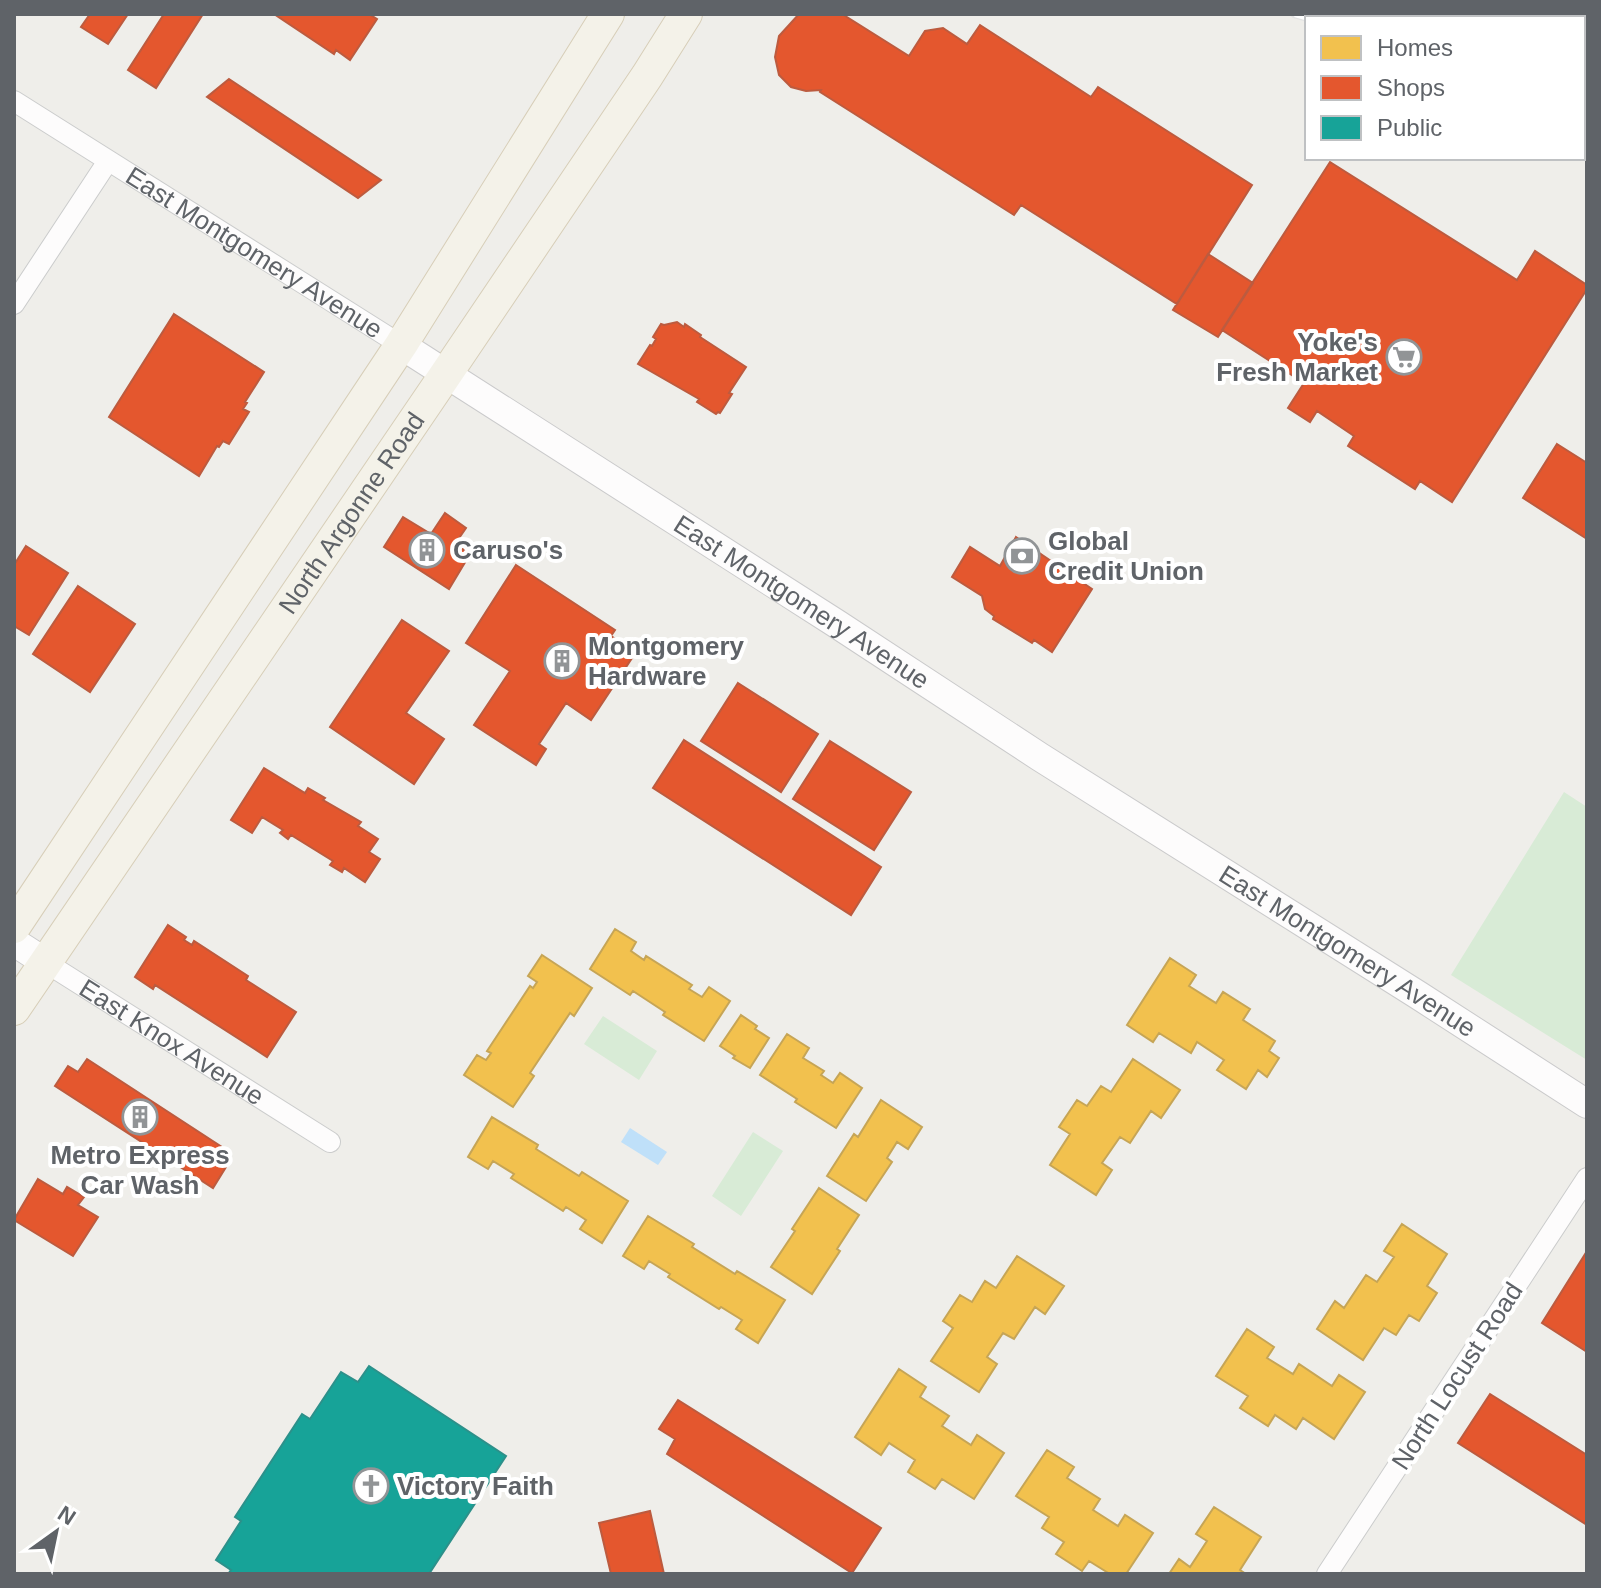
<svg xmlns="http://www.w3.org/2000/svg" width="1601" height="1588" font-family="Helvetica,sans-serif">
<rect width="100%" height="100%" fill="#efeeea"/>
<path fill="#d8ebd6" d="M 1564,792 L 1587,807 L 1587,1060 L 1451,975 Z
M 603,1016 L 657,1051 L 639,1080 L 584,1044 Z
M 753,1132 L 783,1151 L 741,1216 L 712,1196 Z"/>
<path fill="#bfe0f9" d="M 630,1128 L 667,1152 L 658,1165 L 621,1142 Z"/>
<path fill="#f2c14e" stroke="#c6a556" stroke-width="2" d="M 615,929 L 636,942 L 631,951 L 644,960 L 646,956 L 692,985 L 689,989 L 702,997 L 709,987 L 730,1001 L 704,1041 L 663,1015 L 665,1012 L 633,991 L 630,995 L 590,969 Z
M 542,955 L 592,988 L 574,1016 L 570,1013 L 530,1073 L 534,1076 L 513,1107 L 464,1075 L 477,1055 L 486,1060 L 491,1053 L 487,1051 L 530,986 L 533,988 L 537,982 L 528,976 Z
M 1170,958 L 1196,975 L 1189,986 L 1216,1003 L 1223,992 L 1250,1009 L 1243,1020 L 1275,1041 L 1269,1051 L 1279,1058 L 1267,1077 L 1258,1070 L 1246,1089 L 1217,1070 L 1224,1060 L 1197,1042 L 1191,1053 L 1159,1033 L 1153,1042 L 1127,1025 Z
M 741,1015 L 757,1026 L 755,1029 L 769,1038 L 750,1068 L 733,1058 L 735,1056 L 720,1046 Z
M 787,1034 L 809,1048 L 803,1058 L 824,1071 L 821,1075 L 833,1083 L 840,1073 L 862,1088 L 836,1128 L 795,1102 L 797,1099 L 760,1075 Z
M 1133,1059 L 1180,1090 L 1161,1118 L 1151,1111 L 1130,1143 L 1120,1137 L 1102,1163 L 1112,1170 L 1096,1195 L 1050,1165 L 1070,1134 L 1059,1127 L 1077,1100 L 1087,1106 L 1101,1086 L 1111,1092 Z
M 881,1100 L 922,1127 L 908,1149 L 897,1142 L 887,1158 L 892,1162 L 866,1201 L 827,1176 L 854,1134 L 858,1137 Z
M 492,1117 L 538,1145 L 536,1149 L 579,1176 L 582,1172 L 628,1201 L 602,1243 L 580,1229 L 586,1220 L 566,1207 L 563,1211 L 511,1178 L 514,1174 L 493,1161 L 488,1169 L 468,1157 Z
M 819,1188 L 859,1215 L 837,1249 L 840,1251 L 812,1294 L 771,1267 L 795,1231 L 792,1229 Z
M 648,1216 L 694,1244 L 692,1247 L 735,1274 L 737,1271 L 785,1300 L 758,1343 L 736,1329 L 742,1320 L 721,1307 L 719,1309 L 668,1277 L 670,1274 L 649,1261 L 644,1269 L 623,1256 Z
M 1402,1224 L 1447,1254 L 1427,1286 L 1437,1293 L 1419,1321 L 1409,1315 L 1396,1335 L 1384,1328 L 1363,1360 L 1317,1329 L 1335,1301 L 1344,1308 L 1366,1275 L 1377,1282 L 1394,1257 L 1384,1251 Z
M 1017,1256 L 1064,1286 L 1045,1314 L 1035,1307 L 1014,1339 L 1003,1333 L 987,1357 L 997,1364 L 979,1392 L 931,1361 L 953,1328 L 943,1321 L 960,1295 L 972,1302 L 985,1281 L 996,1288 Z
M 1247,1329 L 1274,1347 L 1267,1358 L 1293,1374 L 1299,1364 L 1332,1386 L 1339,1375 L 1365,1392 L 1334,1439 L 1303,1418 L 1296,1429 L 1275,1415 L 1268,1426 L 1240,1408 L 1248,1396 L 1216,1376 Z
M 899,1369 L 926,1387 L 920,1397 L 949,1416 L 942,1426 L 971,1445 L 977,1435 L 1004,1453 L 974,1499 L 942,1479 L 935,1489 L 908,1472 L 915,1460 L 889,1443 L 881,1455 L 855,1437 Z
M 1047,1450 L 1074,1467 L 1067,1478 L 1100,1499 L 1093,1510 L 1118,1526 L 1125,1515 L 1153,1533 L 1126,1574 L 1110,1574 L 1089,1561 L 1082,1571 L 1056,1554 L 1064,1542 L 1042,1528 L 1049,1517 L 1016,1496 Z
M 1214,1507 L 1261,1537 L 1240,1570 L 1246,1574 L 1169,1574 L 1179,1559 L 1190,1567 L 1207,1541 L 1196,1534 Z"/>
<path fill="#e4572e" stroke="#bc5b3f" stroke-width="2" d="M 90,14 L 128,14 L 108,44 L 81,27 Z
M 164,14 L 203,14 L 156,88 L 128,70 Z
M 274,14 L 369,14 L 377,19 L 350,60 L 336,50 L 334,54 Z
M 799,14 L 842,14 L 909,56 L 925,31 L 943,28 L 967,44 L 980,25 L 1091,97 L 1098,87 L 1252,185 L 1177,304 L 1021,205 L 1014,215 L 820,92 L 821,90 L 806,91 L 791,87 L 779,75 L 775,57 L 779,36 Z
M 229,79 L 381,180 L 358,198 L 207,97 Z
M 1330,162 L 1517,280 L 1535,251 L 1587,285 L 1587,289 L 1452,502 L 1420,481 L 1415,489 L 1348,446 L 1354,436 L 1317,411 L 1310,422 L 1288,408 L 1304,383 L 1222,330 Z
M 1208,254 L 1253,283 L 1218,337 L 1173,310 Z
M 174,314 L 264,372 L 245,402 L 247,403 L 243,409 L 249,412 L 229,444 L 223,441 L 219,447 L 217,446 L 199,476 L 109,417 Z
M 677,322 L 684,327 L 685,324 L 701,335 L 700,337 L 746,367 L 729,393 L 732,394 L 720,413 L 718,412 L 716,414 L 697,402 L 699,399 L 638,364 L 650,345 L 652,346 L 656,339 L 653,337 L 661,324 L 664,325 Z
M 1557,444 L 1587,463 L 1587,539 L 1523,498 Z
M 445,513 L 466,528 L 455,544 L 470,554 L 449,589 L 384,547 L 403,517 L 431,534 Z
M 1016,537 L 1092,589 L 1052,652 L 1034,640 L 1032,643 L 993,619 L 994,616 L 985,609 L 982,596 L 952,577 L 970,547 L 1000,566 Z
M 26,546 L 68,573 L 29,635 L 14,626 L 14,565 Z
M 516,565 L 615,630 L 611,636 L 636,652 L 591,720 L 566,703 L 539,744 L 546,749 L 536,765 L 474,725 L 510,671 L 466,643 Z
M 78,586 L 135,624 L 90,692 L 33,654 Z
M 402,620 L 449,651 L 406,713 L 444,739 L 414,784 L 330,727 Z
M 738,683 L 818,734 L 781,792 L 701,741 Z
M 684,740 L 881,867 L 851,915 L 653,788 Z
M 830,741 L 911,792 L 874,850 L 793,799 Z
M 264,768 L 305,793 L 308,788 L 325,798 L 323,800 L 361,822 L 358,826 L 378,839 L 369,852 L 380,859 L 365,882 L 344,868 L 342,872 L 330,865 L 333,861 L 291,835 L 288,839 L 280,833 L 283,830 L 262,817 L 252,833 L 231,820 Z
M 168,925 L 186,937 L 184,940 L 192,945 L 194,941 L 248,976 L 246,980 L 296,1012 L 267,1057 L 155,985 L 153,989 L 135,977 Z
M 87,1059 L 225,1149 L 217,1161 L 226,1167 L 213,1188 L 55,1086 L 68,1066 L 78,1072 Z
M 38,1179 L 63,1194 L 67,1187 L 84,1197 L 78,1205 L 98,1217 L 73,1256 L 14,1220 Z
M 1587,1251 L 1587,1352 L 1542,1323 Z
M 1490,1394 L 1587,1455 L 1587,1525 L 1458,1443 Z
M 678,1400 L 881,1528 L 852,1573 L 667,1454 L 675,1439 L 659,1429 Z
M 650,1511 L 664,1574 L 611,1574 L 599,1523 Z"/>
<path fill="#17a398" stroke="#2d908a" stroke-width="2" d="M 369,1366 L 506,1456 L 429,1574 L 228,1574 L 231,1570 L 216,1560 L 241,1521 L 235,1517 L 302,1414 L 310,1419 L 341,1372 L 358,1382 Z"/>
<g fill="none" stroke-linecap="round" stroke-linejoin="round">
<defs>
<g id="street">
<path id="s1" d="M 14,101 L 401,345"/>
<path d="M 14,304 L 108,161"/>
<path id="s2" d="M 45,962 L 330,1142"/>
<path d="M 1327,1574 L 1587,1178"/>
</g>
<g id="secondary">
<path id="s3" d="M 401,345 L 837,624 L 1040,757 L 1418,995 L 1587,1104"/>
<path d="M 14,942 L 45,962"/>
</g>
<g id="primary">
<path d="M 14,927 L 401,345 L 608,14"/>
<path id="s4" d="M 14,1009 L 446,374 L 647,76 L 686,14"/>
</g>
</defs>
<use href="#street" stroke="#cbcccc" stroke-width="22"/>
<use href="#secondary" stroke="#cacacb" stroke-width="30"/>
<use href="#primary" stroke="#d7ceb8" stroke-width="34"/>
<use href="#street" stroke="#fdfcfc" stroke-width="20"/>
<use href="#secondary" stroke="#fdfcfc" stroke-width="28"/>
<use href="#primary" stroke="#f4f2e9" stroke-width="32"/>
<defs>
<path id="rail" d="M 1295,14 L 1309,18
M 1369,14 L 1383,18
M 1583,68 L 1587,69
M 1583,99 L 1587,100"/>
</defs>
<use href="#rail" stroke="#e4e4e4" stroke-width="9"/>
<use href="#rail" stroke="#fff" stroke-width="6" stroke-dasharray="18" stroke-linecap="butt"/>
</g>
<defs>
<symbol id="supermarket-ring" viewBox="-11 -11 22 22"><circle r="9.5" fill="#fff" stroke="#919496" stroke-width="1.5"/><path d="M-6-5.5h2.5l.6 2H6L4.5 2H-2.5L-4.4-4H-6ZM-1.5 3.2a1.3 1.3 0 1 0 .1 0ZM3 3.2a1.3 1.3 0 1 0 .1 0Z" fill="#919496"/></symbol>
<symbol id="building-ring" viewBox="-11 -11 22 22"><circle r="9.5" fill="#fff" stroke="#919496" stroke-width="1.5"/><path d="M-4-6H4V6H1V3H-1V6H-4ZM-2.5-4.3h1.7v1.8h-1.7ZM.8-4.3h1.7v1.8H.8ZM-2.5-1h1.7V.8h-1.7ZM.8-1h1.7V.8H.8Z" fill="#919496"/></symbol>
<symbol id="bank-ring" viewBox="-11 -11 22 22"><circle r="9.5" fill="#fff" stroke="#919496" stroke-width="1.5"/><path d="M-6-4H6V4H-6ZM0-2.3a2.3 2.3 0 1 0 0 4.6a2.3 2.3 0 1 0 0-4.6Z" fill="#919496"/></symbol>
<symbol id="church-ring" viewBox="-11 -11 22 22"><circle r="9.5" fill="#fff" stroke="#919496" stroke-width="1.5"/><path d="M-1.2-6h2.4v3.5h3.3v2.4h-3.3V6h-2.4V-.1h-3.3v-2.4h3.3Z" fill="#919496"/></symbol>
</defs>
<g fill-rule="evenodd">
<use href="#supermarket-ring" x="1384" y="337" width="40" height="40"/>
<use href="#building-ring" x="407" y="530" width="40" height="40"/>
<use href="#bank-ring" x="1002" y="536" width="40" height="40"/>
<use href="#building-ring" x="542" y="641" width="40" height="40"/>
<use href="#building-ring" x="120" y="1097" width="40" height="40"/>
<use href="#church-ring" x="351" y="1466" width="40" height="40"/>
</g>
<g text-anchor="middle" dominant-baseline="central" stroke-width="8" stroke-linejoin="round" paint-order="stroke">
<g font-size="26" fill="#5f6368" stroke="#fff">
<text stroke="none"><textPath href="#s1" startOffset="284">East Montgomery Avenue</textPath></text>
<text stroke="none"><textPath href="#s4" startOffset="600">North Argonne Road</textPath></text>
<text stroke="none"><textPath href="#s3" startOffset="476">East Montgomery Avenue</textPath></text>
<text stroke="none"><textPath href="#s3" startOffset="1124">East Montgomery Avenue</textPath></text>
<text stroke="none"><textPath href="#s2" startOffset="150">East Knox Avenue</textPath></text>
<text transform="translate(1457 1376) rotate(-57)">North Locust Road</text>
</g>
<g font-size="26" font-weight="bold" fill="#5f6368" stroke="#fff" text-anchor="start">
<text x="1378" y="342" text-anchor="end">Yoke's<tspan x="1378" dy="30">Fresh Market</tspan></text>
<text x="1048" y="541">Global<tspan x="1048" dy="30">Credit Union</tspan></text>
<text x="453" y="550">Caruso's</text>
<text x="588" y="646">Montgomery<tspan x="588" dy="30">Hardware</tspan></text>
<text x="140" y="1155" text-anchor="middle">Metro Express<tspan x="140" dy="30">Car Wash</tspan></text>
<text x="397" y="1486">Victory Faith</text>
</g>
</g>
<rect width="1601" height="1588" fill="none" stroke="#5f6368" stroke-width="32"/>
<rect x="1305" y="16" width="280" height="144" fill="#ffffff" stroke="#bfc1c3" stroke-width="2"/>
<rect x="1321" y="36" width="40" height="24" fill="#f2c14e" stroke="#bfc1c3" stroke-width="2"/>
<text x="1377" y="56" font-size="24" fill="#5f6368">Homes</text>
<rect x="1321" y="76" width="40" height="24" fill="#e4572e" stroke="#bfc1c3" stroke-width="2"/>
<text x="1377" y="96" font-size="24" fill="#5f6368">Shops</text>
<rect x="1321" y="116" width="40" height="24" fill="#17a398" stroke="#bfc1c3" stroke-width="2"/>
<text x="1377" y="136" font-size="24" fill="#5f6368">Public</text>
<g transform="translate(56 1532) rotate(33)" stroke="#ffffff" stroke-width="6" paint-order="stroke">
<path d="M0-6L14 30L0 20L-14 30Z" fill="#5f6368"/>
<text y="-12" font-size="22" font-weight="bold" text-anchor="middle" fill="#5f6368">N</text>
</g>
</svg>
